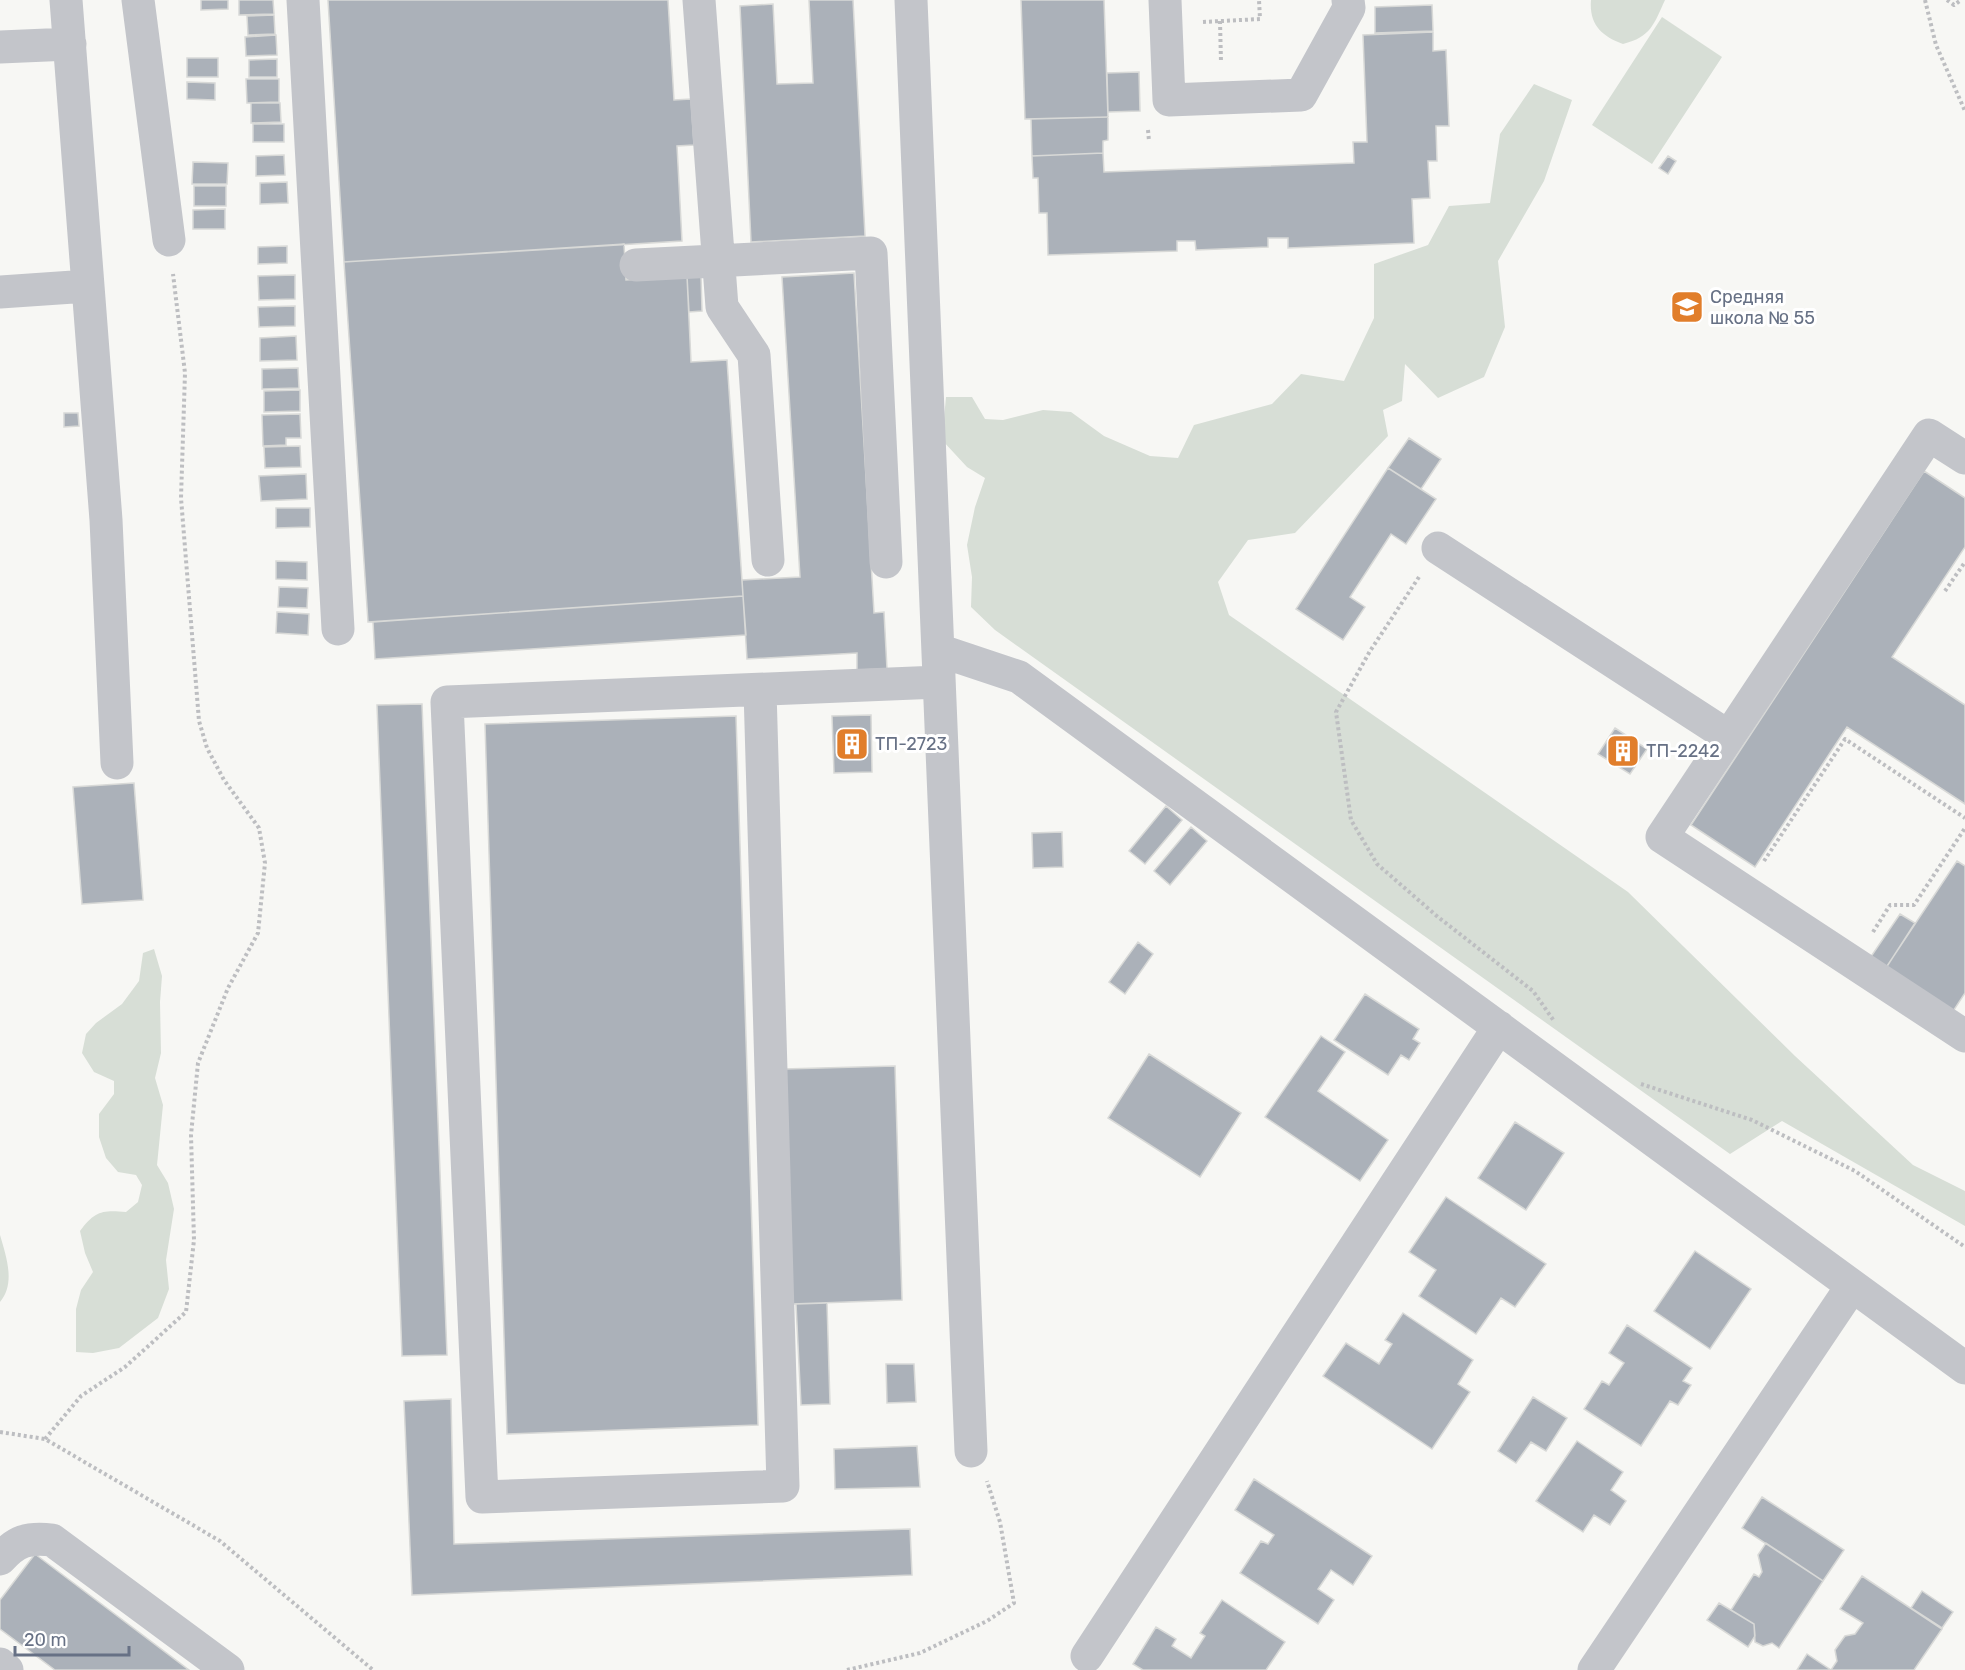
<svg xmlns="http://www.w3.org/2000/svg" width="1965" height="1670" font-family="Rubik,sans-serif">
<rect width="100%" height="100%" fill="#f7f7f4"/>
<path fill="#d7ded6" d="M 1591,0 L 1665,0 C 1654,24 1651,37 1623,44 C 1601,36 1589,24 1591,0 Z
M 1662,17 L 1722,57 L 1652,164 L 1592,125 Z
M 1534,84 L 1572,100 L 1544,181 L 1498,261 L 1505,327 L 1484,377 L 1438,398 L 1405,364 L 1402,401 L 1383,410 L 1388,436 L 1295,533 L 1248,540 L 1218,582 L 1229,615 L 1628,892 L 1795,1056 L 1913,1165 L 1965,1191 L 1965,1226 L 1782,1121 L 1730,1154 L 995,630 L 971,607 L 972,577 L 967,545 L 975,507 L 985,478 L 967,467 L 942,440 L 946,397 L 972,397 L 985,419 L 1003,420 L 1043,410 L 1071,412 L 1104,436 L 1150,456 L 1178,458 L 1194,425 L 1272,404 L 1301,374 L 1344,381 L 1374,318 L 1374,264 L 1428,245 L 1449,206 L 1490,203 L 1500,134 Z
M 154,949 L 162,976 L 160,1002 L 161,1053 L 155,1078 L 163,1105 L 157,1165 L 168,1183 L 174,1209 L 166,1260 L 169,1289 L 158,1318 L 119,1348 L 93,1353 L 76,1352 L 76,1309 L 81,1290 L 93,1272 L 85,1253 L 80,1231 C 95,1211 102,1210 126,1212 L 138,1202 L 142,1185 L 136,1175 L 118,1172 L 106,1158 L 99,1137 L 99,1114 L 114,1094 L 114,1081 L 94,1072 L 82,1053 L 86,1034 L 96,1023 L 122,1004 L 139,981 L 143,953 Z
M 0,1235 C 6,1256 16,1283 0,1302 Z"/>
<path fill="#abb1b9" stroke="#d8d9d7" stroke-width="1.5" d="M 201,0 L 228,0 L 228,9 L 201,10 Z
M 239,0 L 273,0 L 274,14 L 239,15 Z
M 328,0 L 668,0 L 674,100 L 691,99 L 694,145 L 677,146 L 682,241 L 344,262 Z
M 809,0 L 853,0 L 865,236 L 751,242 L 740,6 L 773,4 L 777,84 L 813,83 Z
M 1021,0 L 1104,0 L 1108,117 L 1025,119 Z
M 1432,5 L 1433,31 L 1375,33 L 1375,7 Z
M 274,15 L 275,34 L 248,35 L 247,16 Z
M 1433,32 L 1433,51 L 1446,50 L 1449,126 L 1436,126 L 1437,161 L 1428,161 L 1430,198 L 1412,199 L 1414,243 L 1288,248 L 1288,238 L 1268,238 L 1268,247 L 1196,250 L 1195,241 L 1177,241 L 1177,251 L 1048,255 L 1047,213 L 1039,213 L 1038,178 L 1033,178 L 1032,156 L 1103,153 L 1104,172 L 1354,163 L 1353,142 L 1367,142 L 1363,35 Z
M 276,35 L 277,55 L 246,56 L 245,37 Z
M 187,58 L 218,58 L 218,77 L 187,77 Z
M 277,59 L 277,77 L 249,77 L 249,60 Z
M 1139,72 L 1140,111 L 1108,112 L 1107,73 Z
M 246,79 L 279,79 L 279,102 L 247,103 Z
M 187,82 L 215,83 L 215,100 L 187,99 Z
M 251,103 L 280,103 L 281,122 L 251,123 Z
M 1108,117 L 1108,140 L 1103,141 L 1103,153 L 1032,156 L 1031,119 Z
M 253,124 L 284,124 L 284,142 L 253,142 Z
M 284,155 L 285,175 L 256,176 L 256,156 Z
M 1668,156 L 1676,161 L 1668,174 L 1659,168 Z
M 193,162 L 228,163 L 227,184 L 192,184 Z
M 287,182 L 288,203 L 260,204 L 260,183 Z
M 194,186 L 226,186 L 226,206 L 194,206 Z
M 225,209 L 225,229 L 193,229 L 193,210 Z
M 624,244 L 626,280 L 687,276 L 691,362 L 727,360 L 743,596 L 368,622 L 344,262 Z
M 287,246 L 287,263 L 258,264 L 258,247 Z
M 854,273 L 874,613 L 884,612 L 887,669 L 857,670 L 857,653 L 747,659 L 742,580 L 800,577 L 782,277 Z
M 295,275 L 295,299 L 259,300 L 258,276 Z
M 701,275 L 702,311 L 689,312 L 687,276 Z
M 295,306 L 295,326 L 259,327 L 258,307 Z
M 296,336 L 297,360 L 260,361 L 260,338 Z
M 298,368 L 299,388 L 262,389 L 262,369 Z
M 300,390 L 300,411 L 264,412 L 264,391 Z
M 64,413 L 78,413 L 79,426 L 64,427 Z
M 300,414 L 301,438 L 286,438 L 286,445 L 263,446 L 262,415 Z
M 1409,438 L 1441,459 L 1421,489 L 1388,468 Z
M 300,446 L 301,467 L 265,468 L 264,447 Z
M 1388,468 L 1436,499 L 1406,544 L 1391,534 L 1350,597 L 1365,607 L 1343,640 L 1296,609 Z
M 1924,471 L 1965,498 L 1965,547 L 1892,657 L 1965,705 L 1965,804 L 1847,727 L 1755,867 L 1691,825 Z
M 306,474 L 307,499 L 261,501 L 259,476 Z
M 276,508 L 310,508 L 310,527 L 276,528 Z
M 276,561 L 307,562 L 307,580 L 276,579 Z
M 279,587 L 308,588 L 307,608 L 278,607 Z
M 743,596 L 746,635 L 375,659 L 373,622 Z
M 277,612 L 309,614 L 308,635 L 276,633 Z
M 422,704 L 447,1355 L 402,1356 L 377,705 Z
M 871,715 L 872,772 L 834,773 L 832,716 Z
M 736,716 L 758,1425 L 507,1434 L 485,724 Z
M 1615,728 L 1647,749 L 1630,774 L 1598,754 Z
M 134,783 L 143,900 L 82,904 L 73,787 Z
M 1166,806 L 1182,820 L 1145,864 L 1129,851 Z
M 1191,827 L 1207,841 L 1170,885 L 1154,871 Z
M 1062,832 L 1063,867 L 1033,868 L 1032,833 Z
M 1957,861 L 1965,866 L 1965,993 L 1950,1016 L 1883,972 Z
M 1900,914 L 1915,923 L 1886,968 L 1870,958 Z
M 1138,942 L 1153,954 L 1125,994 L 1109,982 Z
M 1365,994 L 1419,1029 L 1413,1039 L 1420,1043 L 1409,1060 L 1401,1055 L 1388,1075 L 1334,1040 Z
M 1321,1036 L 1345,1052 L 1318,1091 L 1388,1140 L 1360,1181 L 1265,1117 Z
M 1149,1054 L 1241,1113 L 1200,1177 L 1108,1118 Z
M 895,1066 L 902,1300 L 792,1304 L 784,1069 Z
M 1515,1122 L 1564,1153 L 1526,1210 L 1478,1178 Z
M 1446,1197 L 1546,1264 L 1515,1307 L 1501,1298 L 1476,1334 L 1419,1296 L 1436,1270 L 1409,1252 Z
M 1695,1251 L 1751,1289 L 1710,1349 L 1654,1311 Z
M 827,1303 L 830,1404 L 801,1405 L 796,1304 Z
M 1403,1313 L 1473,1360 L 1458,1384 L 1470,1392 L 1432,1449 L 1323,1376 L 1346,1343 L 1379,1364 L 1392,1344 L 1385,1340 Z
M 1627,1325 L 1692,1368 L 1683,1381 L 1691,1385 L 1678,1405 L 1670,1401 L 1641,1446 L 1584,1409 L 1602,1381 L 1609,1385 L 1624,1363 L 1609,1353 Z
M 886,1364 L 914,1364 L 916,1402 L 887,1403 Z
M 1533,1397 L 1567,1418 L 1546,1451 L 1531,1442 L 1516,1463 L 1498,1451 Z
M 451,1399 L 454,1544 L 910,1529 L 912,1575 L 412,1595 L 404,1401 Z
M 1577,1441 L 1623,1472 L 1611,1490 L 1626,1501 L 1610,1525 L 1594,1515 L 1583,1532 L 1536,1501 Z
M 917,1446 L 920,1487 L 835,1489 L 834,1449 Z
M 1254,1479 L 1372,1556 L 1353,1585 L 1331,1570 L 1318,1589 L 1334,1600 L 1318,1624 L 1240,1573 L 1261,1541 L 1268,1544 L 1274,1535 L 1235,1510 Z
M 1762,1497 L 1844,1550 L 1823,1581 L 1742,1528 Z
M 1766,1543 L 1823,1581 L 1779,1648 L 1772,1643 L 1763,1646 L 1755,1642 L 1754,1624 L 1731,1610 L 1754,1574 L 1759,1577 L 1762,1572 L 1758,1555 Z
M 35,1554 L 189,1670 L 55,1670 L 0,1629 L 0,1600 Z
M 1862,1576 L 1942,1629 L 1914,1670 L 1831,1670 L 1837,1661 L 1835,1650 L 1845,1636 L 1855,1634 L 1863,1623 L 1840,1609 Z
M 1922,1591 L 1953,1612 L 1942,1628 L 1911,1608 Z
M 1222,1600 L 1285,1642 L 1266,1670 L 1143,1670 L 1133,1664 L 1156,1627 L 1176,1639 L 1172,1646 L 1191,1658 L 1205,1636 L 1200,1633 Z
M 1719,1603 L 1754,1624 L 1755,1636 L 1748,1647 L 1707,1620 Z
M 1807,1654 L 1831,1670 L 1797,1670 Z"/>
<g fill="none" stroke-linecap="round" stroke-linejoin="round">
<path stroke="#bdbec1" stroke-width="4" stroke-dasharray="3 3" stroke-linecap="butt" d="M 1925,0 L 1936,45 L 1965,111
M 1947,0 L 1954,5 L 1961,0
M 1220,21 L 1221,62
M 1203,22 L 1260,19 L 1259,0
M 1148,130 L 1149,141
M 1419,577 L 1370,651 L 1336,712 L 1351,820 L 1377,864 L 1438,917 L 1533,991 L 1554,1021
M 1945,591 L 1965,562
M 1764,861 L 1845,739 L 1965,818
M 1873,932 L 1890,905 L 1914,905 L 1965,828
M 1641,1084 L 1752,1120 L 1855,1171 L 1965,1247
M 0,1432 L 45,1439 L 220,1541 L 373,1670
M 45,1439 L 81,1396 L 125,1367 L 186,1312 L 194,1240 L 191,1135 L 198,1063 L 228,988 L 258,933 L 265,863 L 259,828 L 224,780 L 207,748 L 199,721 L 181,498 L 185,373 L 173,274
M 847,1670 L 920,1653 L 987,1621 L 1014,1603 L 1000,1522 L 987,1481"/>
<path stroke="#c3c5ca" stroke-width="33" d="M 66,0 L 106,520 L 117,763
M 138,0 L 169,240
M 303,0 L 338,629
M 699,0 L 722,307 L 754,355 L 768,560
M 911,0 L 971,1451
M 1165,0 L 1169,100 L 1301,95 L 1349,8 L 1348,0
M 0,47 L 70,44
M 636,265 L 871,253 L 886,562
M 0,292 L 88,286
M 1965,458 L 1929,435 L 1662,837 L 1965,1036
M 1438,548 L 1728,736
M 938,650 L 1019,677 L 1965,1368
M 760,690 L 783,1486 L 482,1497 L 447,702 L 939,682
M 0,1559 C 16,1541 28,1537 52,1540 L 228,1670
M 1087,1656 L 1499,1027
M 0,1664 L 7,1670
M 1594,1670 L 1852,1286"/>
</g>
<defs>
<symbol id="school-square" viewBox="-11 -11 22 22"><rect x="-9" y="-9" width="18" height="18" rx="4" fill="#e17e2b" stroke="#fff"/><path d="M0-5L7-2L0 1L-7-2ZM-4 1L0 2.5L4 1V4Q0 6-4 4Z" fill="#fff"/></symbol>
<symbol id="building-square" viewBox="-11 -11 22 22"><rect x="-9" y="-9" width="18" height="18" rx="4" fill="#e17e2b" stroke="#fff"/><path d="M-4-6H4V6H1V3H-1V6H-4ZM-2.5-4.3h1.7v1.8h-1.7ZM.8-4.3h1.7v1.8H.8ZM-2.5-1h1.7V.8h-1.7ZM.8-1h1.7V.8H.8Z" fill="#fff"/></symbol>
</defs>
<g fill-rule="evenodd">
<use href="#school-square" x="1668" y="288" width="38" height="38"/>
<use href="#building-square" x="833" y="725" width="38" height="38"/>
<use href="#building-square" x="1604" y="732" width="38" height="38"/>
</g>
<g text-anchor="middle" dominant-baseline="central" stroke-width="6" stroke-linejoin="round" paint-order="stroke">
<g font-size="18" fill="#677185" stroke="#fff" text-anchor="start">
<text x="1710" y="297">Средняя<tspan x="1710" dy="21">школа № 55</tspan></text>
<text x="875" y="744">ТП-2723</text>
<text x="1646" y="751">ТП-2242</text>
</g>
</g>
<path d="M15 1646v9h114v-9" fill="none" stroke="#677185" stroke-width="3"/>
<text x="24" y="1646" font-size="18" fill="#677185" stroke="#ffffff" stroke-width="4.5" paint-order="stroke">20 m</text>
</svg>
